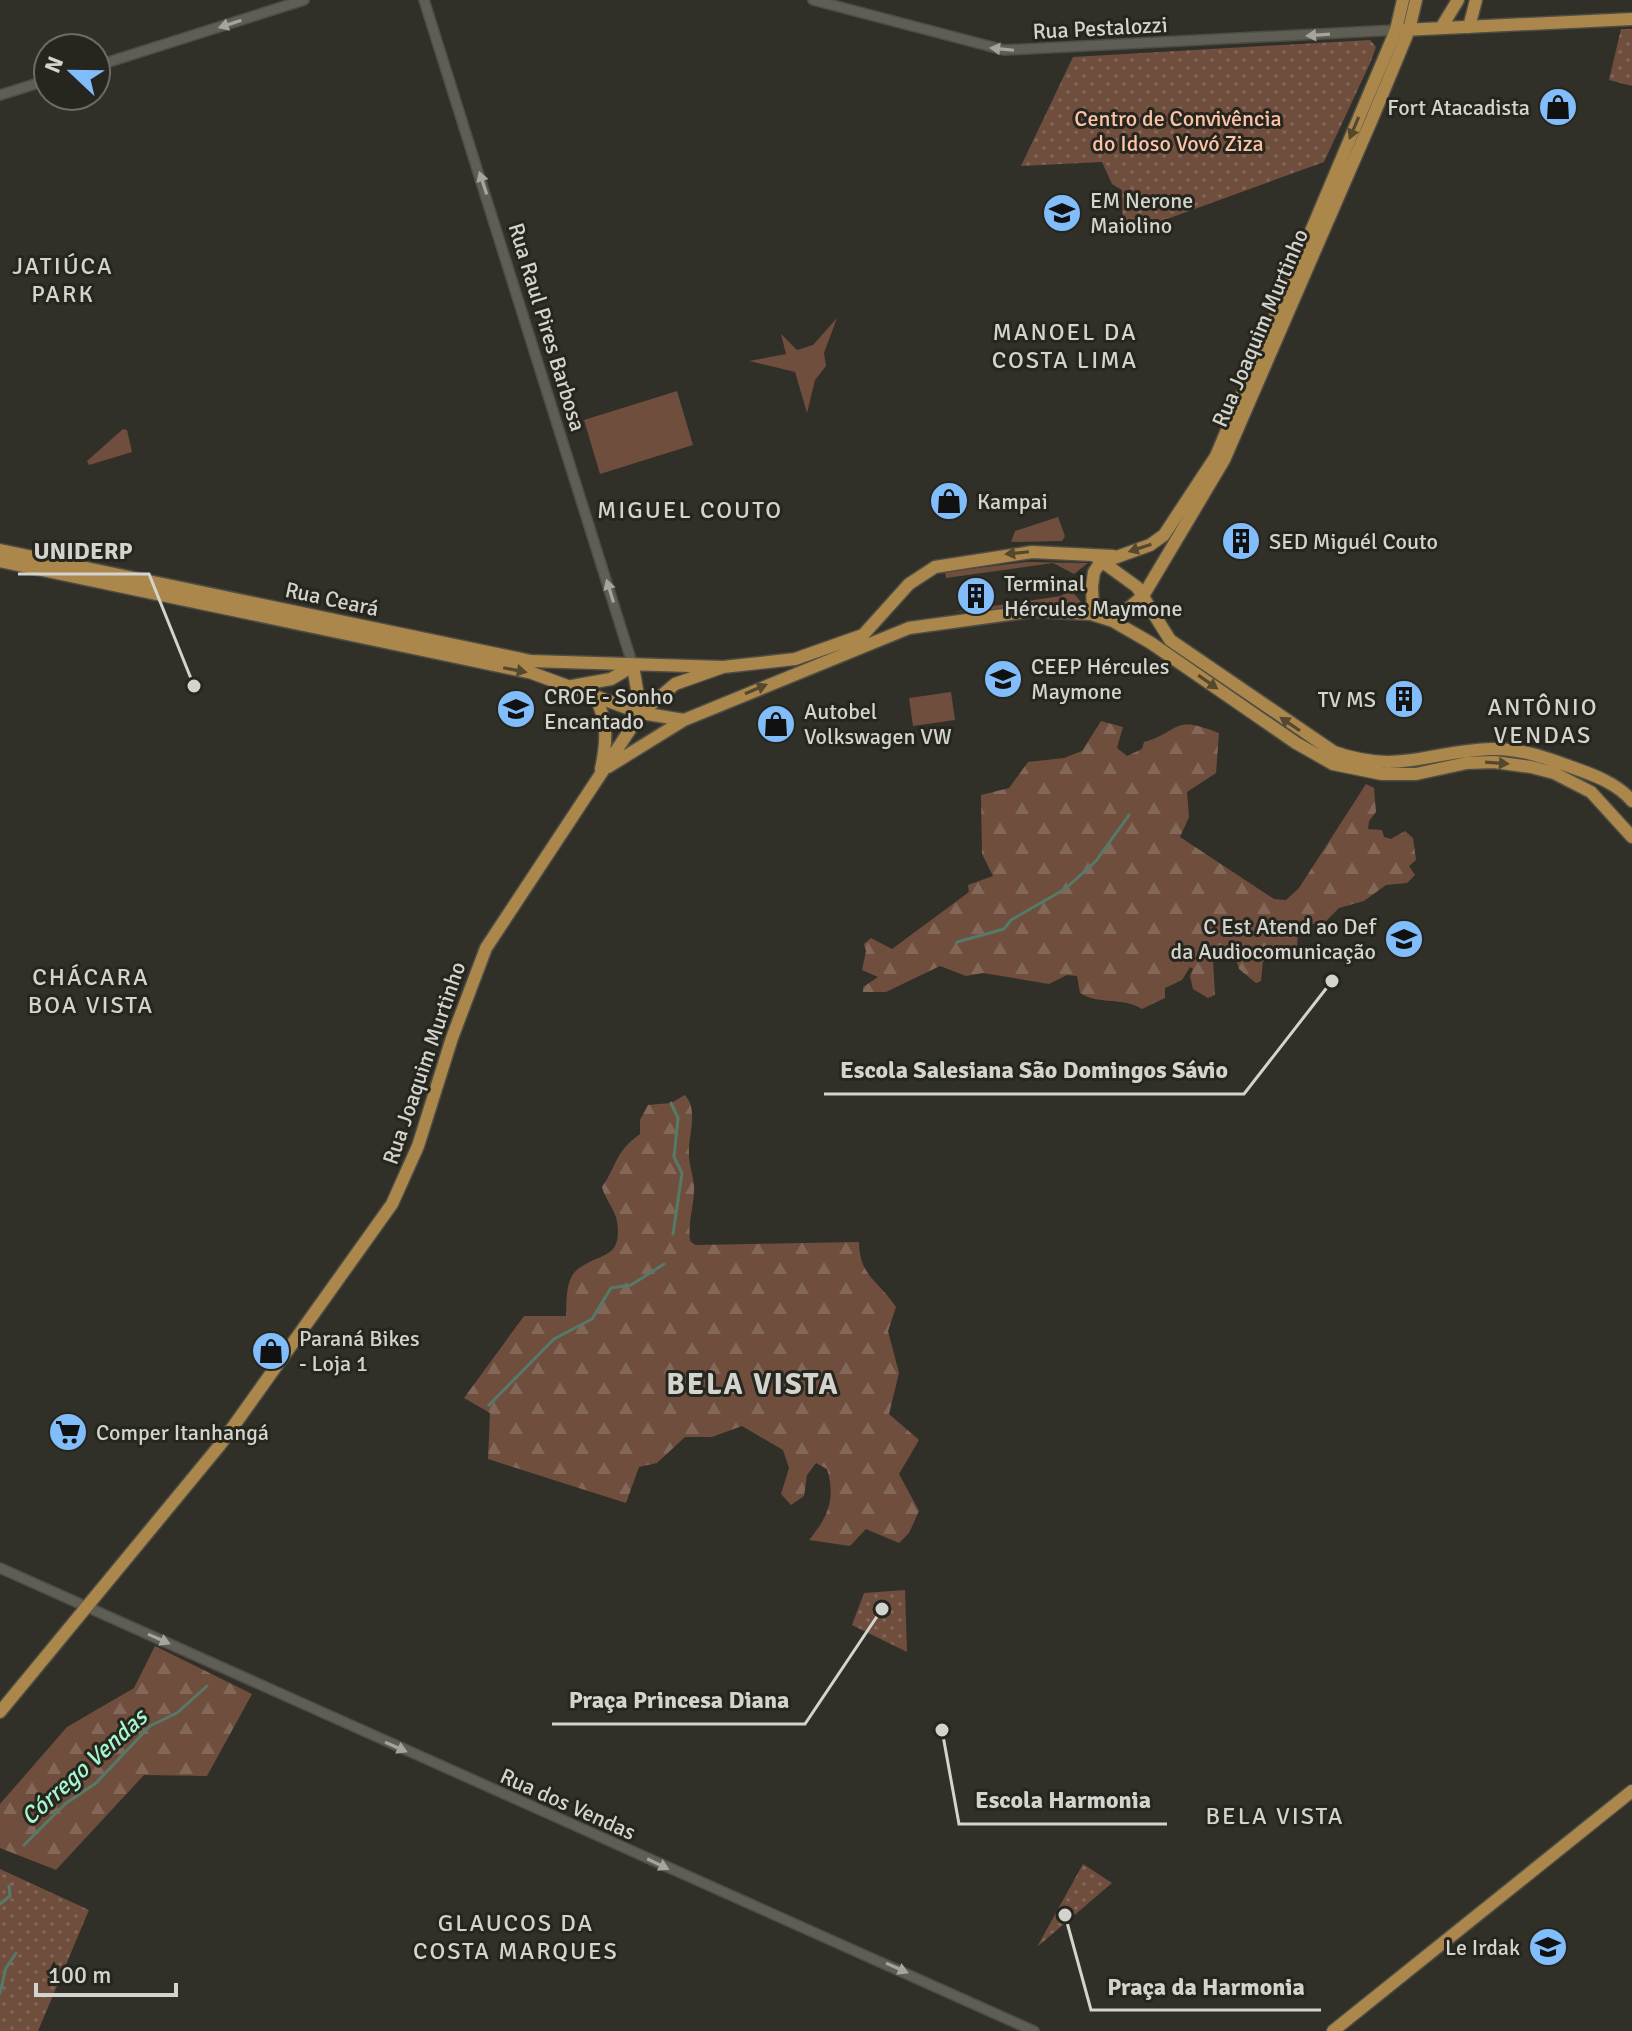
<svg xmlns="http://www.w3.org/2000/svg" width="1632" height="2031" font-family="Signika,sans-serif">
<defs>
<pattern id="forest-firs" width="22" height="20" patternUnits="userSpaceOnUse" patternTransform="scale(2)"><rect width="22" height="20" fill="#6f4e3e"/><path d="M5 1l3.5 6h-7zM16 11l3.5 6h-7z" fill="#836759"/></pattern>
<pattern id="park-dots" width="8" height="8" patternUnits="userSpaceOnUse" patternTransform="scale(2)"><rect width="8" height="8" fill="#6f4e3e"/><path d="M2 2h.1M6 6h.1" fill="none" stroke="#836759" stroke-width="1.8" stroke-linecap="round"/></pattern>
</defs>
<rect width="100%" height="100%" fill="#303028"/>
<path fill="#6f4e3e" d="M 837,318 L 824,353 L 826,366 L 815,380 L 807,413 L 795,372 L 749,361 L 786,354 L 781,334 L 797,350 L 813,345 Z
M 677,391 L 693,445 L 600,474 L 584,420 Z
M 123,429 L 127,430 L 132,452 L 89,465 L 87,461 Z
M 1058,517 L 1065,536 L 1062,541 L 1011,542 L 1015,531 Z
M 1027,562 L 1088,563 L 1074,574 L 1053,563 L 946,578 L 945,572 Z
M 1071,590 L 1085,607 L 1075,604 L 953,612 L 1061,596 Z
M 951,692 L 955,720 L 913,726 L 909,698 Z"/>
<path fill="url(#forest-firs)" d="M 1101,721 L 1123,727 L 1117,748 L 1127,756 L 1142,749 L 1144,742 C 1182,731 1171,714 1219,733 L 1216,773 L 1187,792 L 1189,817 L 1180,837 L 1274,899 L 1286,900 L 1299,888 L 1366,784 L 1374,788 L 1376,812 L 1369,821 L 1368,829 L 1382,830 L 1384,837 L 1391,839 L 1405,831 L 1413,838 L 1416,860 L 1409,866 L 1415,875 L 1407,883 L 1386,885 L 1364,901 L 1339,908 L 1324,923 L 1304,925 L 1298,933 L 1296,958 L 1263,961 L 1261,981 L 1256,983 L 1239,969 L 1235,956 L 1225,954 L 1213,961 L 1215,995 L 1208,998 L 1193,989 L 1190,976 L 1193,969 L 1190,967 L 1182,980 L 1165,988 L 1165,998 L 1142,1009 C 1120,996 1102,1006 1080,993 L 1077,976 L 1067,975 L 1049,984 L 983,973 L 966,976 L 940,966 L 886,992 L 863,992 L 863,987 L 878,977 L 862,970 L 866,951 L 864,944 L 871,938 L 892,949 L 969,892 L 968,885 L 993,876 L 982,854 L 981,795 L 1009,788 L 1028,762 L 1064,758 L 1082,751 Z
M 685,1095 C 699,1111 688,1135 689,1155 C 689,1167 695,1179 694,1192 C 693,1209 688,1223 690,1241 L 695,1245 L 859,1242 C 859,1276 879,1281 896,1307 L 888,1331 L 899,1373 L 889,1414 L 919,1440 L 899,1474 L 919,1511 L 909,1533 L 899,1543 L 866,1529 L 850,1546 L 809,1540 C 828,1517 836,1499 827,1469 L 816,1463 L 807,1475 L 804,1496 L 791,1505 L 781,1494 L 789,1468 L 783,1450 L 742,1426 L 712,1437 L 685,1437 L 657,1463 L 639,1467 L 626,1503 L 488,1459 L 490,1413 L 464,1398 L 524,1316 L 566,1316 C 567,1301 565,1279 578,1269 C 600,1252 623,1260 617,1221 C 615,1210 605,1199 602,1187 C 618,1164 614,1153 640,1134 L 640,1120 L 648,1105 L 671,1103 Z
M 155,1646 L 252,1694 L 207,1776 L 144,1775 L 56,1870 L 0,1848 L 0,1804 L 67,1727 L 134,1688 Z"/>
<path fill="url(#park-dots)" d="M 1621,29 L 1632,29 L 1632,86 L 1609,80 Z
M 1370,40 L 1376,47 L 1371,61 L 1324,162 L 1123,235 L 1122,190 L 1112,184 L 1102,162 L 1021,166 L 1073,57 Z
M 905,1590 L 907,1652 L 852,1625 L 864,1593 Z
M 1083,1864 L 1112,1883 L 1037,1947 Z
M 0,1869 L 89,1910 L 38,2031 L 0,2031 Z"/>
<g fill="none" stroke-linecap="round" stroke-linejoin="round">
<path stroke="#557a68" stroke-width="3" d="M 957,942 L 1004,929 L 1011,920 L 1065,889 L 1096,861 L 1129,815
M 671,1103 L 678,1118 L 674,1157 L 682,1173 L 673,1234
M 489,1405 L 554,1339 L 592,1319 L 611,1288 L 631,1285 L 664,1264
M 24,1845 L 65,1804 L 96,1783 L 150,1726 L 177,1713 L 207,1686
M 0,1904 L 10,1896 L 9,1886
M 0,1993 L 6,1968 L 16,1953"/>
<defs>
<path id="minor" d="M 424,0 L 633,666
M 813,0 L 1004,50 L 1396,30
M 96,66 L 304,0
M 0,95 L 48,80
M 0,1568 L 1034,2031"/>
<path id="major" d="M 1469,27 L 1476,0
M 1441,28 L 1458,0
M 1403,30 L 1632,19
M 0,550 L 531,661 L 723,667 L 795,659 L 863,635 L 909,584 L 935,567 L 1032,552 L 1113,556
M 1097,558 L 1137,587 L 1170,640 L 1334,752 C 1400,775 1428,751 1491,749 C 1520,748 1547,758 1574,768 C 1594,775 1618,784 1632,801
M 0,561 L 532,673 L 641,713 L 684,720
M 1093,614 L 1092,586 L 1094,572 L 1100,563 L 1150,545 L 1164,535 L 1216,456 L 1396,30 L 1403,0
M 1113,621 L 1143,596 L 1224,460 L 1372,119 L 1409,30 L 1416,0
M 633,666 L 641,713
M 572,686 L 611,679 L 633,666
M 595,696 C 608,722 607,741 601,769
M 608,767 L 684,720 L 909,628 L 1033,611 L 1091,614 L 1113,621 L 1151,643 L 1296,743 L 1333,764 L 1382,774 L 1416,774 L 1467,763 L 1494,762 L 1531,767 L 1554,773 L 1591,792 L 1632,837
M 0,1712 L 220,1445 L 392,1204 L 418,1146 L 452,1038 L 486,948 L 641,713 L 675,684 L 723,667
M 1333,2031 L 1632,1791"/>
</defs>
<use href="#minor" stroke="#4d4d45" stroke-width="12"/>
<use href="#major" stroke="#4d4d45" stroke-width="15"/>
<use href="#minor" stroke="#5f5e55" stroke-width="9"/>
<use href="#major" stroke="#ac874b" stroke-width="12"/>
</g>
<defs><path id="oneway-solid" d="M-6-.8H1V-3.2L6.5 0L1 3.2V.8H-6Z" transform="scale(2)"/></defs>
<g fill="#a5a59e">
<use href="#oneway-solid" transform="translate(230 24) rotate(162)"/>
<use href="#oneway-solid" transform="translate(1318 35) rotate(176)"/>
<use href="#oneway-solid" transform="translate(1002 49) rotate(-174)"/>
<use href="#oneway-solid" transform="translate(483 183) rotate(-108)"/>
<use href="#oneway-solid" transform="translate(610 591) rotate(-107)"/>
<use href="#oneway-solid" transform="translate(159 1639) rotate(24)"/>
<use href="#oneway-solid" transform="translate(396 1747) rotate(24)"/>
<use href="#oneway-solid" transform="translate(658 1864) rotate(26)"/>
<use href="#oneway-solid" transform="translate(897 1968) rotate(24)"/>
</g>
<g fill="#55482e">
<use href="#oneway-solid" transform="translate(1354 128) rotate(113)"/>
<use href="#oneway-solid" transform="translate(1140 548) rotate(162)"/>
<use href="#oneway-solid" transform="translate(1017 553) rotate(174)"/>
<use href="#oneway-solid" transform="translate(515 670) rotate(11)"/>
<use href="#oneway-solid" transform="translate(1208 682) rotate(35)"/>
<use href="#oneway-solid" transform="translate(756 689) rotate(-23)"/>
<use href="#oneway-solid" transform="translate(1290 724) rotate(-146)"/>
<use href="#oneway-solid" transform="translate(1497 763) rotate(4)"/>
</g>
<defs>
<symbol id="shop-disc" viewBox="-11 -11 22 22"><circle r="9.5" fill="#80bdfa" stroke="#26261e"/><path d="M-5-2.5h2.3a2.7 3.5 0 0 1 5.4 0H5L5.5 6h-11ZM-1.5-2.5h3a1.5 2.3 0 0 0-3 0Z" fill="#111"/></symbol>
<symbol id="school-disc" viewBox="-11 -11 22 22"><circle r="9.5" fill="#80bdfa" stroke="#26261e"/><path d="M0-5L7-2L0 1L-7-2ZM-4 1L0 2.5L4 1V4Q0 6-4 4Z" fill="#111"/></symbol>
<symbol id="building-disc" viewBox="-11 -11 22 22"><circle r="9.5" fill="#80bdfa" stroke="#26261e"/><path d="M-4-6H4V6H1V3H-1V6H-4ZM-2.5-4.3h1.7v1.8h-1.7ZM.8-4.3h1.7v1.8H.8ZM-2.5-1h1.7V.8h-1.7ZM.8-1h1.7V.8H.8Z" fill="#111"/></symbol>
<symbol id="supermarket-disc" viewBox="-11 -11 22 22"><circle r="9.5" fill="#80bdfa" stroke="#26261e"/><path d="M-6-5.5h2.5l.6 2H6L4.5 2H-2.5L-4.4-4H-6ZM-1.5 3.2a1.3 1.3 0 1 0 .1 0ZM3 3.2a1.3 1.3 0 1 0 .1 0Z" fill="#111"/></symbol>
</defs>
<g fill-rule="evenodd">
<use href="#shop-disc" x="1536" y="85" width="44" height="44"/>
<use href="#school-disc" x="1040" y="191" width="44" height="44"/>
<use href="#shop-disc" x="927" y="479" width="44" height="44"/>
<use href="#building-disc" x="1219" y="519" width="44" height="44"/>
<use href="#building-disc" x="954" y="574" width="44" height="44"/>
<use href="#school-disc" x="981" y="657" width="44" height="44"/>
<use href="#building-disc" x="1382" y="677" width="44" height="44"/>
<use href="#school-disc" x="494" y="687" width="44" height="44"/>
<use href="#shop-disc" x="754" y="702" width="44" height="44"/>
<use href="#school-disc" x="1382" y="917" width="44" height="44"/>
<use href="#shop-disc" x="249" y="1329" width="44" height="44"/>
<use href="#supermarket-disc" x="46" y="1410" width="44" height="44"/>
<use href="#school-disc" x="1526" y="1925" width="44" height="44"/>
</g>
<g text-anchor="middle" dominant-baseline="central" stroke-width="6" stroke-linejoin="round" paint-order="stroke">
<g font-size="22" fill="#d4d4cf" stroke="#26261e">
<text transform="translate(1100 28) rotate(-3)">Rua Pestalozzi</text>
<text transform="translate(547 327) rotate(73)">Rua Raul Pires Barbosa</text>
<text transform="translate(1260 328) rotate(-67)">Rua Joaquim Murtinho</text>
<text transform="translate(332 599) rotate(12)">Rua Ceará</text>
<text transform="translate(424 1063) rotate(-71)">Rua Joaquim Murtinho</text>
<text transform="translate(568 1804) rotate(24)">Rua dos Vendas</text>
</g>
<g font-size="22" fill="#d4d4cf" stroke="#26261e" text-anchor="start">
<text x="1530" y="107" text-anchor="end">Fort Atacadista</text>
<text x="1090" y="200">EM Nerone<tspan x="1090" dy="25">Maiolino</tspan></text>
<text x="977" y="501">Kampai</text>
<text x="1269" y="541">SED Miguél Couto</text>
<text x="1004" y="583">Terminal<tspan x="1004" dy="25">Hércules Maymone</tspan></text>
<text x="1031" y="666">CEEP Hércules<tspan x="1031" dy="25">Maymone</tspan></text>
<text x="544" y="696">CROE - Sonho<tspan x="544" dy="25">Encantado</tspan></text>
<text x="1376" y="699" text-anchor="end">TV MS</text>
<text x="804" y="711">Autobel<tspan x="804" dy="25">Volkswagen VW</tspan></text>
<text x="1376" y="926" text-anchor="end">C Est Atend ao Def<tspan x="1376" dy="25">da Audiocomunicação</tspan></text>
<text x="299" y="1338">Paraná Bikes<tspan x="299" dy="25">- Loja 1</tspan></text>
<text x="96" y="1432">Comper Itanhangá</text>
<text x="1520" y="1947" text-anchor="end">Le Irdak</text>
</g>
<g font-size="22" fill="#fec2a6" stroke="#26261e">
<text x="1178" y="118">Centro de Convivência<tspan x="1178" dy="25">do Idoso Vovó Ziza</tspan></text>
</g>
<g font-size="24" letter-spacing="2" fill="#d4d4cf" stroke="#26261e">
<text x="63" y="266">JATIÚCA<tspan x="63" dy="28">PARK</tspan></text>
<text x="1065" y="332">MANOEL DA<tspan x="1065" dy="28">COSTA LIMA</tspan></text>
<text x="690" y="510">MIGUEL COUTO</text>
<text x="1543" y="707">ANTÔNIO<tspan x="1543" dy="28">VENDAS</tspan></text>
<text x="91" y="977">CHÁCARA<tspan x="91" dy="28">BOA VISTA</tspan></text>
<text x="1275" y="1816">BELA VISTA</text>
<text x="516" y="1923">GLAUCOS DA<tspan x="516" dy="28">COSTA MARQUES</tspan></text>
</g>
<g font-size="24" font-style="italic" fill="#a4f8cf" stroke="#26261e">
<text transform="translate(84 1767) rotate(-42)">Córrego Vendas</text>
</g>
<g font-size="30" font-weight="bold" letter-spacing="2" fill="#d4d4cf" stroke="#26261e">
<text x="753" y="1384">BELA VISTA</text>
</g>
</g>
<path fill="none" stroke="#d4d4cf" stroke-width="3" d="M194 686L149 574H18M1332 981L1244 1094H824M882 1609L805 1724H552M942 1730L959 1824H1167M1065 1915L1091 2010H1321"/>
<g fill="#d4d4cf" stroke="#26261e" stroke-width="3">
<circle cx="194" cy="686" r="8"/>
<circle cx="1332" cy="981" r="8"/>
<circle cx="882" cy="1609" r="8"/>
<circle cx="942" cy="1730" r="8"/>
<circle cx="1065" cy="1915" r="8"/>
</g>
<g font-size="24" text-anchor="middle" font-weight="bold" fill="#d4d4cf" stroke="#26261e" stroke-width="6" stroke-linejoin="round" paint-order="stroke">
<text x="83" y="559">UNIDERP</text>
<text x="1034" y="1078">Escola Salesiana São Domingos Sávio</text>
<text x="679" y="1708">Praça Princesa Diana</text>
<text x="1063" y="1808">Escola Harmonia</text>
<text x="1206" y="1995">Praça da Harmonia</text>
</g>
<g transform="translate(72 72) rotate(292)"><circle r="38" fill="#26261e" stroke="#6c6c65" stroke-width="2"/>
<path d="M0-6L14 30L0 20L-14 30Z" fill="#80bdfa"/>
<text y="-12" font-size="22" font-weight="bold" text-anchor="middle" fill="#d4d4cf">N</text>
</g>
<path d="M36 1983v12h140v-12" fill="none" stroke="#d4d4cf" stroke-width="4"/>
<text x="48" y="1983" font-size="24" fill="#d4d4cf" stroke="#26261e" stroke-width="6" paint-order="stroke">100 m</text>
</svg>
